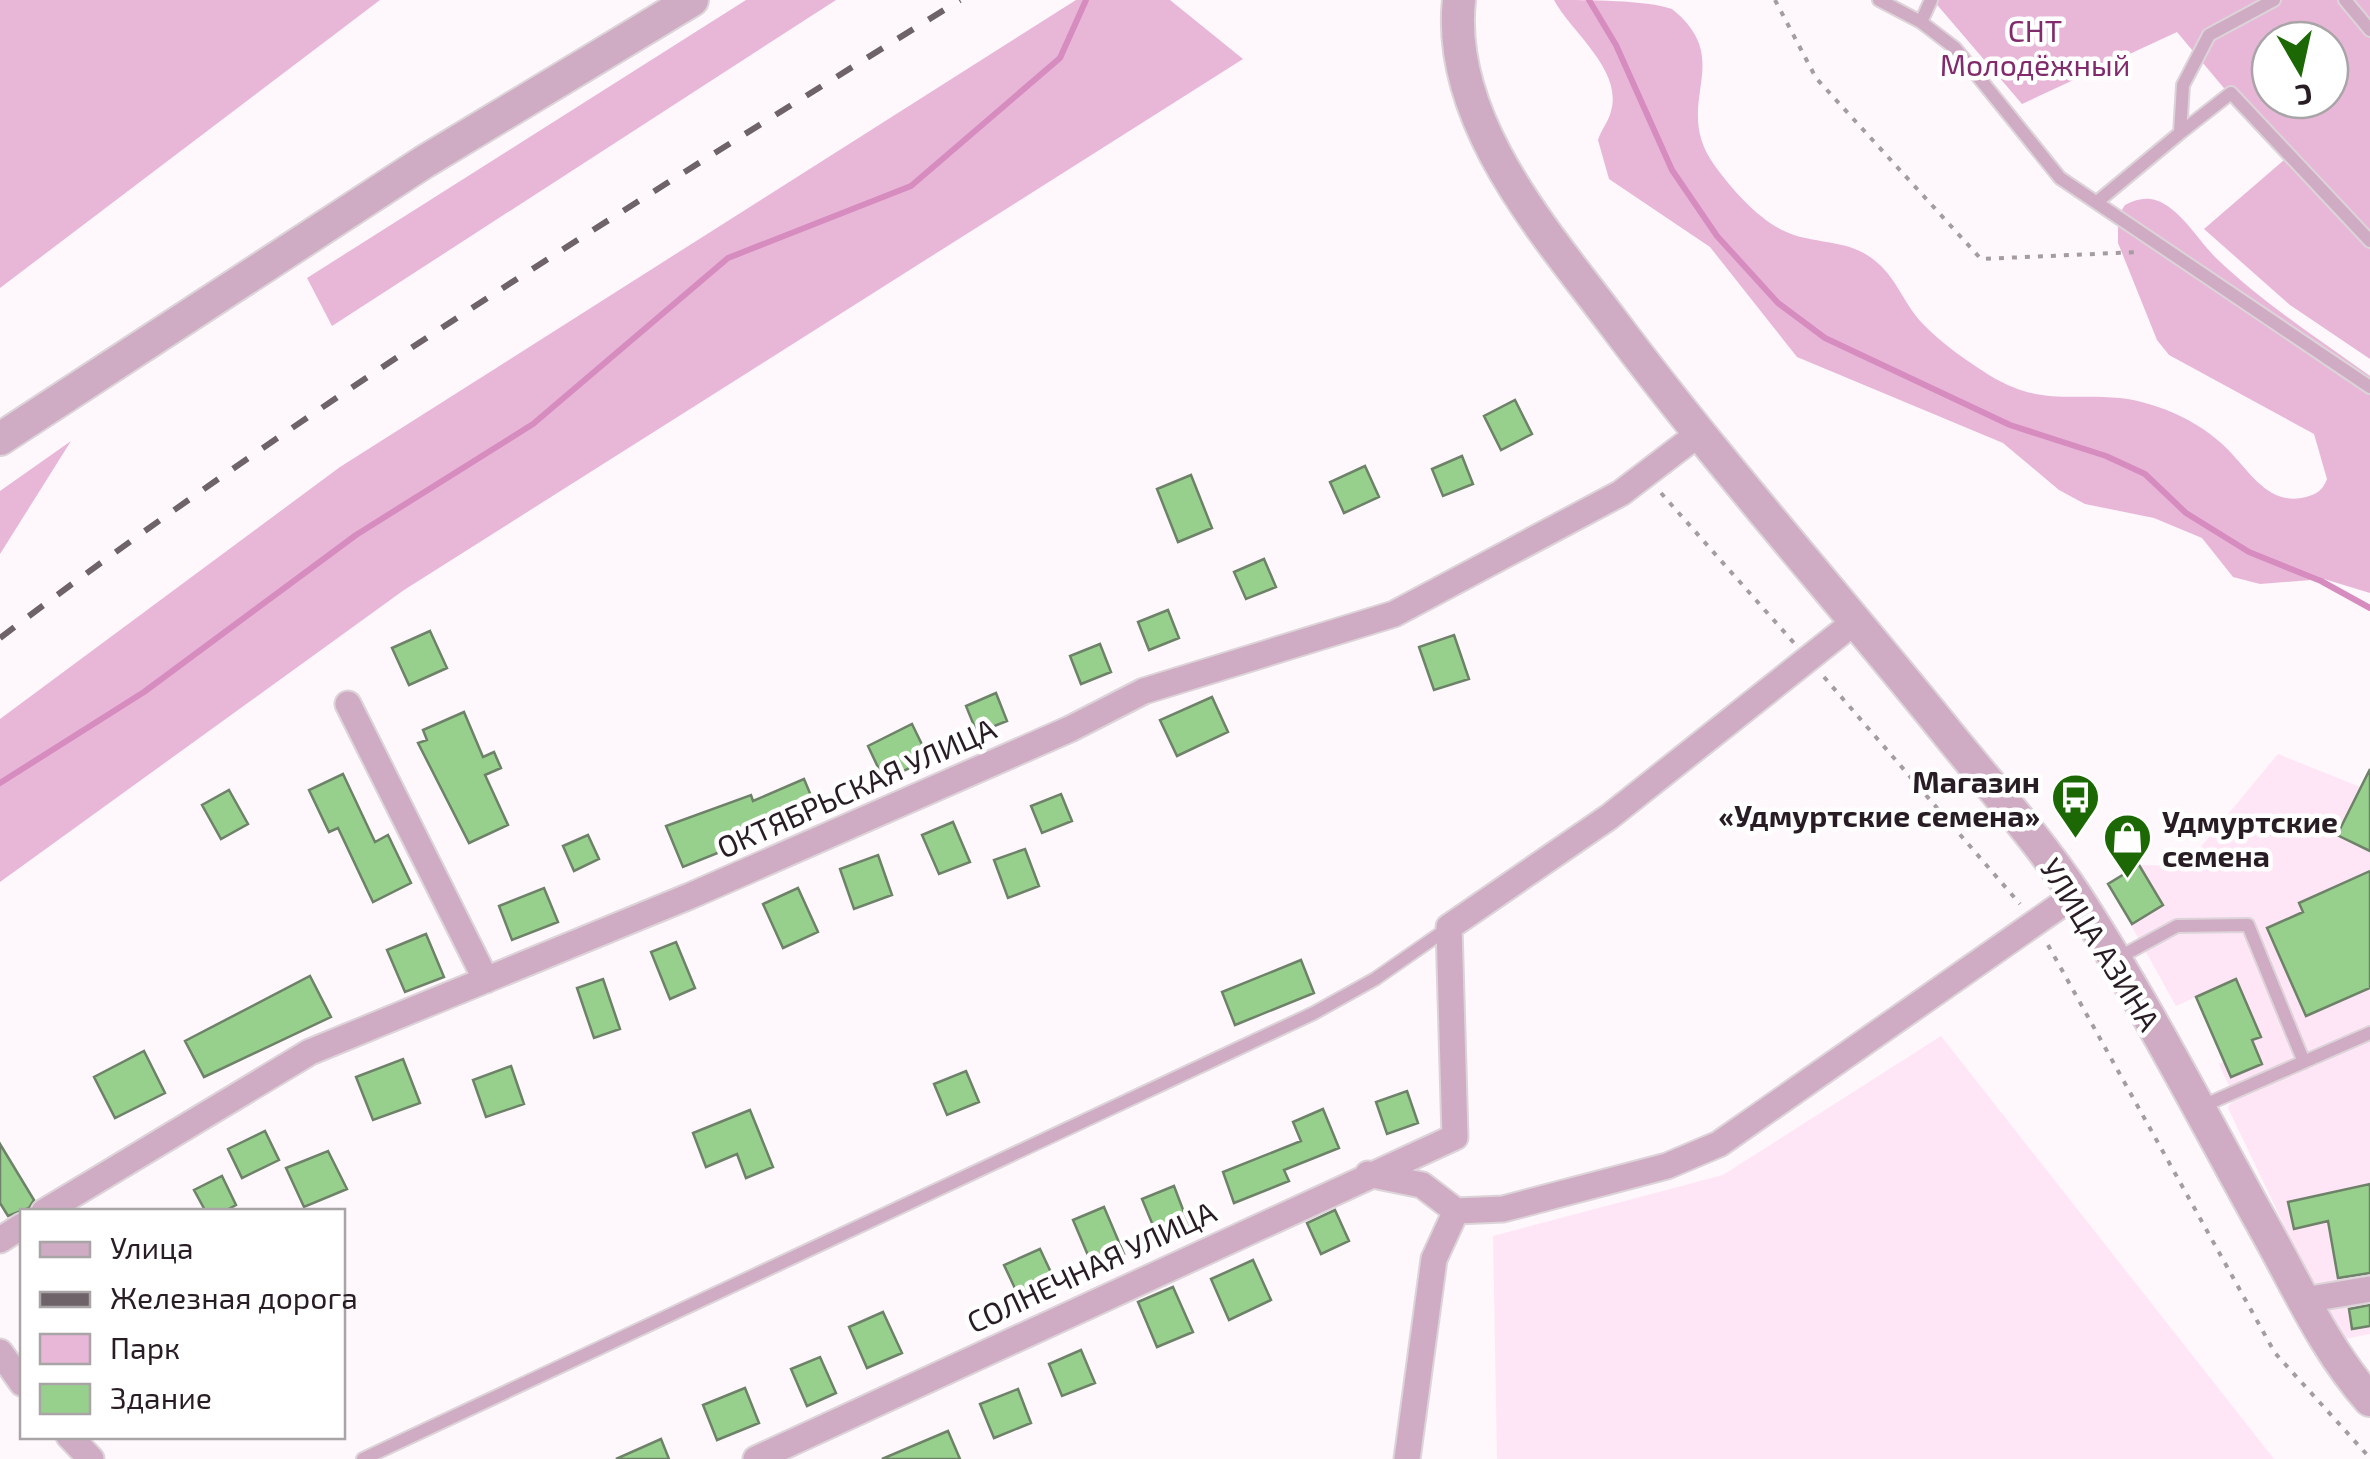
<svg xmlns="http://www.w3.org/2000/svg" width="2370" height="1459" font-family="'Exo 2',sans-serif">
<rect width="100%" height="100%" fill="#fef7fb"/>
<path fill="#ffe6f6" d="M 2278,754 L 2370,791 L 2370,1334 L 2339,1340 L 2228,1108 L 2234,1097 L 2219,1064 L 2224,1062 L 2196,997 L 2176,1006 L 2108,884 L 2139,865 L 2185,866 Z
M 1941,1036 L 2274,1459 L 1497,1459 L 1493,1236 L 1723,1175 Z"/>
<path fill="#e8b7d8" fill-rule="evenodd" d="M 0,0 L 380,0 L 0,288 Z
M 746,0 L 836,0 L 332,326 L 307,278 Z
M 1076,0 L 1170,0 L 1243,59 L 404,590 L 0,882 L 0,719 L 340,467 Z
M 1554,0 C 1587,0 1646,0 1672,9 C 1738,62 1669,103 1715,166 C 1734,192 1763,225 1794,235 C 1818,243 1845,241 1867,255 C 1896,273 1901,301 1923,324 C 1941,343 1967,361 1989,375 C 2040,406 2068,393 2120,398 C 2161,403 2206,424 2233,455 C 2253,477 2272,506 2306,497 C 2317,494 2323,490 2327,479 L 2314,434 L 2169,355 L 2157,340 L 2118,243 L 2118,216 L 2125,205 C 2141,197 2153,196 2169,207 C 2187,220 2200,242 2216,258 C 2263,303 2317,338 2370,376 L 2370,593 L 2324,579 L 2260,584 L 2233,577 L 2202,538 L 2154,518 L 2085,504 L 2059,490 L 2003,443 L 1797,357 L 1710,247 L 1609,179 L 1598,140 C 1601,130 1609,121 1611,111 C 1623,70 1571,32 1554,0 Z
M 1933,0 L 2370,0 L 2370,359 L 2290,305 L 2204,229 L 2284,160 L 2177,32 L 2022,104 ZM 2270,40 L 2330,40 L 2330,100 L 2270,100 Z
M 71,441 L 0,554 L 0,491 Z"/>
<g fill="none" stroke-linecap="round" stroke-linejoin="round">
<path stroke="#d68cbf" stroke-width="6" d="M 1589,0 L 1616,45 L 1672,170 L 1717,236 L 1778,303 L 1825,338 L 2010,425 L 2106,456 L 2145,474 L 2186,513 L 2249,552 L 2321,581 L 2370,608
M 0,783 L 144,692 L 356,535 L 533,424 L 728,258 L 911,186 L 1060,58 L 1086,0"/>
</g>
<path fill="#97d08c" stroke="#6d8268" stroke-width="2.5" d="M 1515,400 L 1532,434 L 1501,450 L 1484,416 Z
M 1462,456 L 1473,484 L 1443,496 L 1432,469 Z
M 1365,466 L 1379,497 L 1344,513 L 1330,482 Z
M 1191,475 L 1212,528 L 1178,542 L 1157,489 Z
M 1264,559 L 1276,587 L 1246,599 L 1234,572 Z
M 1168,610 L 1179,638 L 1149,650 L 1138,622 Z
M 430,631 L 447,668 L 409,685 L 392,648 Z
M 1454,635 L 1469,679 L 1434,690 L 1419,647 Z
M 1100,644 L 1111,672 L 1081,684 L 1070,656 Z
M 996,693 L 1007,721 L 977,733 L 966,706 Z
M 1212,697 L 1228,732 L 1177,756 L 1160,720 Z
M 464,712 L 483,757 L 494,752 L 501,768 L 485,775 L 508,825 L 469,843 L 418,743 L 427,740 L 423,730 Z
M 912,724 L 929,759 L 884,780 L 868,746 Z
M 2370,769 L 2370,851 L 2337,835 Z
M 343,774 L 375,842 L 388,835 L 411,883 L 373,902 L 338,828 L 329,832 L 309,790 Z
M 804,779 L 817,810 L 784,824 L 781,818 L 717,843 L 720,852 L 683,867 L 666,826 L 751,795 L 753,801 Z
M 229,790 L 248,824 L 221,839 L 202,805 Z
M 1061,794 L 1072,821 L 1042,833 L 1031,806 Z
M 953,822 L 970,862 L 939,874 L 922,835 Z
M 588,835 L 599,859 L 574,871 L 563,846 Z
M 1025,849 L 1039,886 L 1008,898 L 994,860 Z
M 878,855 L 892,895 L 854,909 L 840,869 Z
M 2139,865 L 2163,905 L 2132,924 L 2108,884 Z
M 2370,871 L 2370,988 L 2306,1016 L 2267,928 L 2303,912 L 2299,903 Z
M 544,888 L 558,922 L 512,940 L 499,906 Z
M 798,888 L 818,932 L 783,948 L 763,904 Z
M 426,934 L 444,977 L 405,992 L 387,950 Z
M 676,942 L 695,988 L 670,999 L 651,952 Z
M 1301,960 L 1314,993 L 1235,1025 L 1222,992 Z
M 310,976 L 331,1017 L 204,1077 L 185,1041 Z
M 603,979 L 620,1029 L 594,1038 L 577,988 Z
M 2236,979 L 2261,1037 L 2252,1040 L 2262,1064 L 2231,1077 L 2196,997 Z
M 144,1051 L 165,1093 L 115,1118 L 94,1077 Z
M 403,1059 L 420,1103 L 373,1120 L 356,1077 Z
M 511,1066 L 524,1104 L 486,1117 L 473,1080 Z
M 966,1071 L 979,1102 L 947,1115 L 934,1084 Z
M 1407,1091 L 1418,1123 L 1387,1134 L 1376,1102 Z
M 1323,1109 L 1339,1148 L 1284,1170 L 1289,1181 L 1234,1203 L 1223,1172 L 1301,1141 L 1293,1122 Z
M 750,1110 L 773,1167 L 746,1178 L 737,1154 L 706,1167 L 693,1133 Z
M 265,1131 L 279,1160 L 242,1178 L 228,1149 Z
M 0,1144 L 34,1200 L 29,1208 L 8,1216 L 0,1203 Z
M 328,1151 L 347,1189 L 304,1207 L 286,1168 Z
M 222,1176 L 236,1205 L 223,1212 L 206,1212 L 194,1190 Z
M 2370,1184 L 2370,1273 L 2338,1278 L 2328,1221 L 2294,1229 L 2288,1202 Z
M 1174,1186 L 1190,1228 L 1159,1240 L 1142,1199 Z
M 1104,1207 L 1124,1254 L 1093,1267 L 1073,1220 Z
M 1335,1210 L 1349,1241 L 1321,1254 L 1307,1223 Z
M 1040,1249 L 1055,1281 L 1019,1297 L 1004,1265 Z
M 1253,1260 L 1271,1300 L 1229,1320 L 1211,1279 Z
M 1173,1287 L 1193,1332 L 1157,1347 L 1138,1302 Z
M 2370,1305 L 2370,1326 L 2352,1329 L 2349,1309 Z
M 883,1312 L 902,1353 L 867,1368 L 849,1327 Z
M 1081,1350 L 1095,1383 L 1062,1396 L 1049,1364 Z
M 820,1357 L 836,1393 L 807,1406 L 791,1369 Z
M 745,1388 L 759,1423 L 717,1440 L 703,1405 Z
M 1018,1389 L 1031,1423 L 994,1438 L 980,1404 Z
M 948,1431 L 960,1459 L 882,1459 Z
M 661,1439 L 669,1459 L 616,1459 Z"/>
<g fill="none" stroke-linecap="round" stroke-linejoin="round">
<defs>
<path id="service" d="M 1879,0 L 1921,22 L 1955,48 L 2060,178 L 2370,387
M 2345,0 L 2370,30
M 1921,22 L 1931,0
M 2180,133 L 2231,93 L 2370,241
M 2097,202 L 2180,133 L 2183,85 L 2209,35 L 2274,0
M 2118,958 L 2177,926 L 2248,925 L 2304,1062
M 2198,1108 L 2370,1033
M 363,1459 L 1314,1013 L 1375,979 L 1447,929"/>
<path id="minor" d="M 348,704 L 486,980
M 1368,1174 L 1422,1185 L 1456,1211 L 1503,1209 L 1667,1166 L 1719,1144 L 2075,895
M 44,1212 L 310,1052 L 690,896 L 1070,729 L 1144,691 L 1394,614 L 1621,493 L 1697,435
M 0,1240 L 22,1226
M 2304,1300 L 2370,1289
M 0,1352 L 22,1383
M 69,1436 L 91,1459
M 756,1459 L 1455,1137 L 1449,927 L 1609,817 L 1857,620
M 1407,1459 L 1434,1259 L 1456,1211"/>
<path id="tertiary" d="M 1459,0 C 1446,120 1544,231 1612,321 C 1719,464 1837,596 1949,735 C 1992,788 2038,839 2075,895 C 2146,1004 2205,1121 2268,1234 C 2299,1290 2327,1352 2370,1400
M 0,439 L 424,162 L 692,0"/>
</defs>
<use href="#service" stroke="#dcd4d9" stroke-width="16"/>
<use href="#minor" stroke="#dcd4d9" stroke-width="29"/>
<use href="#tertiary" stroke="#dcd4d9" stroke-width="36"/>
<path stroke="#a49ca1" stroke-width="4" stroke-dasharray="5 8" stroke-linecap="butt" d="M 1775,0 L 1816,78 L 1981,259 L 2138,252
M 1661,493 L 1794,643
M 1824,677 L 2020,904
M 2048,945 L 2275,1353 L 2370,1458"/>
<use href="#service" stroke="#cfacc3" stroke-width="12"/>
<use href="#minor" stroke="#cfacc3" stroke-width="25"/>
<use href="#tertiary" stroke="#cfacc3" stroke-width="32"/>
<path stroke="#6d6369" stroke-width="6" stroke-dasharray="18 18" stroke-linecap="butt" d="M 0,638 C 306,405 634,203 960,0"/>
</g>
<defs>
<symbol id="bus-pin" viewBox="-11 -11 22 30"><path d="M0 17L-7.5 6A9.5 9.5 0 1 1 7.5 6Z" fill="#1c6804" stroke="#fff"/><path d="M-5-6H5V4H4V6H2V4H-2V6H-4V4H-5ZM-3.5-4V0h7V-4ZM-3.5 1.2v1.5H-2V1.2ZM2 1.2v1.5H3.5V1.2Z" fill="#fff"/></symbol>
<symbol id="shop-pin" viewBox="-11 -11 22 30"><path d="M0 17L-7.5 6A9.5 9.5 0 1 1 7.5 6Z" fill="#1c6804" stroke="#fff"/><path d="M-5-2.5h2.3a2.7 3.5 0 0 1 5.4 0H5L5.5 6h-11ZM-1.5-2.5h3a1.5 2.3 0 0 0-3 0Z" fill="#fff"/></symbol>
</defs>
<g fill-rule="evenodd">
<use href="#bus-pin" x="2048" y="770" width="55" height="75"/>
<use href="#shop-pin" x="2100" y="810" width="55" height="75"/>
</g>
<g text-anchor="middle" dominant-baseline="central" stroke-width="9" stroke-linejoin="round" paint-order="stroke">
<g font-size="30" fill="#812b6c" stroke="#fff">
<text x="2035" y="30">СНТ<tspan x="2035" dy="34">Молодёжный</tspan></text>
</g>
<g font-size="30" font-weight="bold" fill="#281d24" stroke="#fff" text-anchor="end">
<text x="2040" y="781">Магазин<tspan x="2040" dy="34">«Удмуртские семена»</tspan></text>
<text x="2162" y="821" text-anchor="start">Удмуртские<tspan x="2162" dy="34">семена</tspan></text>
</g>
<g font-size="30" fill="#281d24" stroke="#fff">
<text transform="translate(856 787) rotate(-24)">ОКТЯБРЬСКАЯ УЛИЦА</text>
<text transform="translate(2101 944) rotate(58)">УЛИЦА АЗИНА</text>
<text transform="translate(1091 1266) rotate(-25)">СОЛНЕЧНАЯ УЛИЦА</text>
</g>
</g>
<rect x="20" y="1209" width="325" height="230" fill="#ffffff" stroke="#a9a5a7" stroke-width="2.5"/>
<rect x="40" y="1242" width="50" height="15" fill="#cfacc3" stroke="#a9a5a7" stroke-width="2.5"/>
<text x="110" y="1259" font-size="30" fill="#281d24">Улица</text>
<rect x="40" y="1292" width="50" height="15" fill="#6d6369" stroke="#a9a5a7" stroke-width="2.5"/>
<text x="110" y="1309" font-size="30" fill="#281d24">Железная дорога</text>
<rect x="40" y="1334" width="50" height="30" fill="#e8b7d8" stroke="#a9a5a7" stroke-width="2.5"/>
<text x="110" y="1359" font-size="30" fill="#281d24">Парк</text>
<rect x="40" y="1384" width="50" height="30" fill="#97d08c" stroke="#a9a5a7" stroke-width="2.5"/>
<text x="110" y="1409" font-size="30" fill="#281d24">Здание</text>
<g transform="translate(2300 70) rotate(171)"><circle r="48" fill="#ffffff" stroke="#a9a5a7" stroke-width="2.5"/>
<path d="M0-8L18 38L0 25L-18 38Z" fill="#1c6804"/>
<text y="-15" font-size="28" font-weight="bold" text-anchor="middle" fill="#281d24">С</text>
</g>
</svg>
